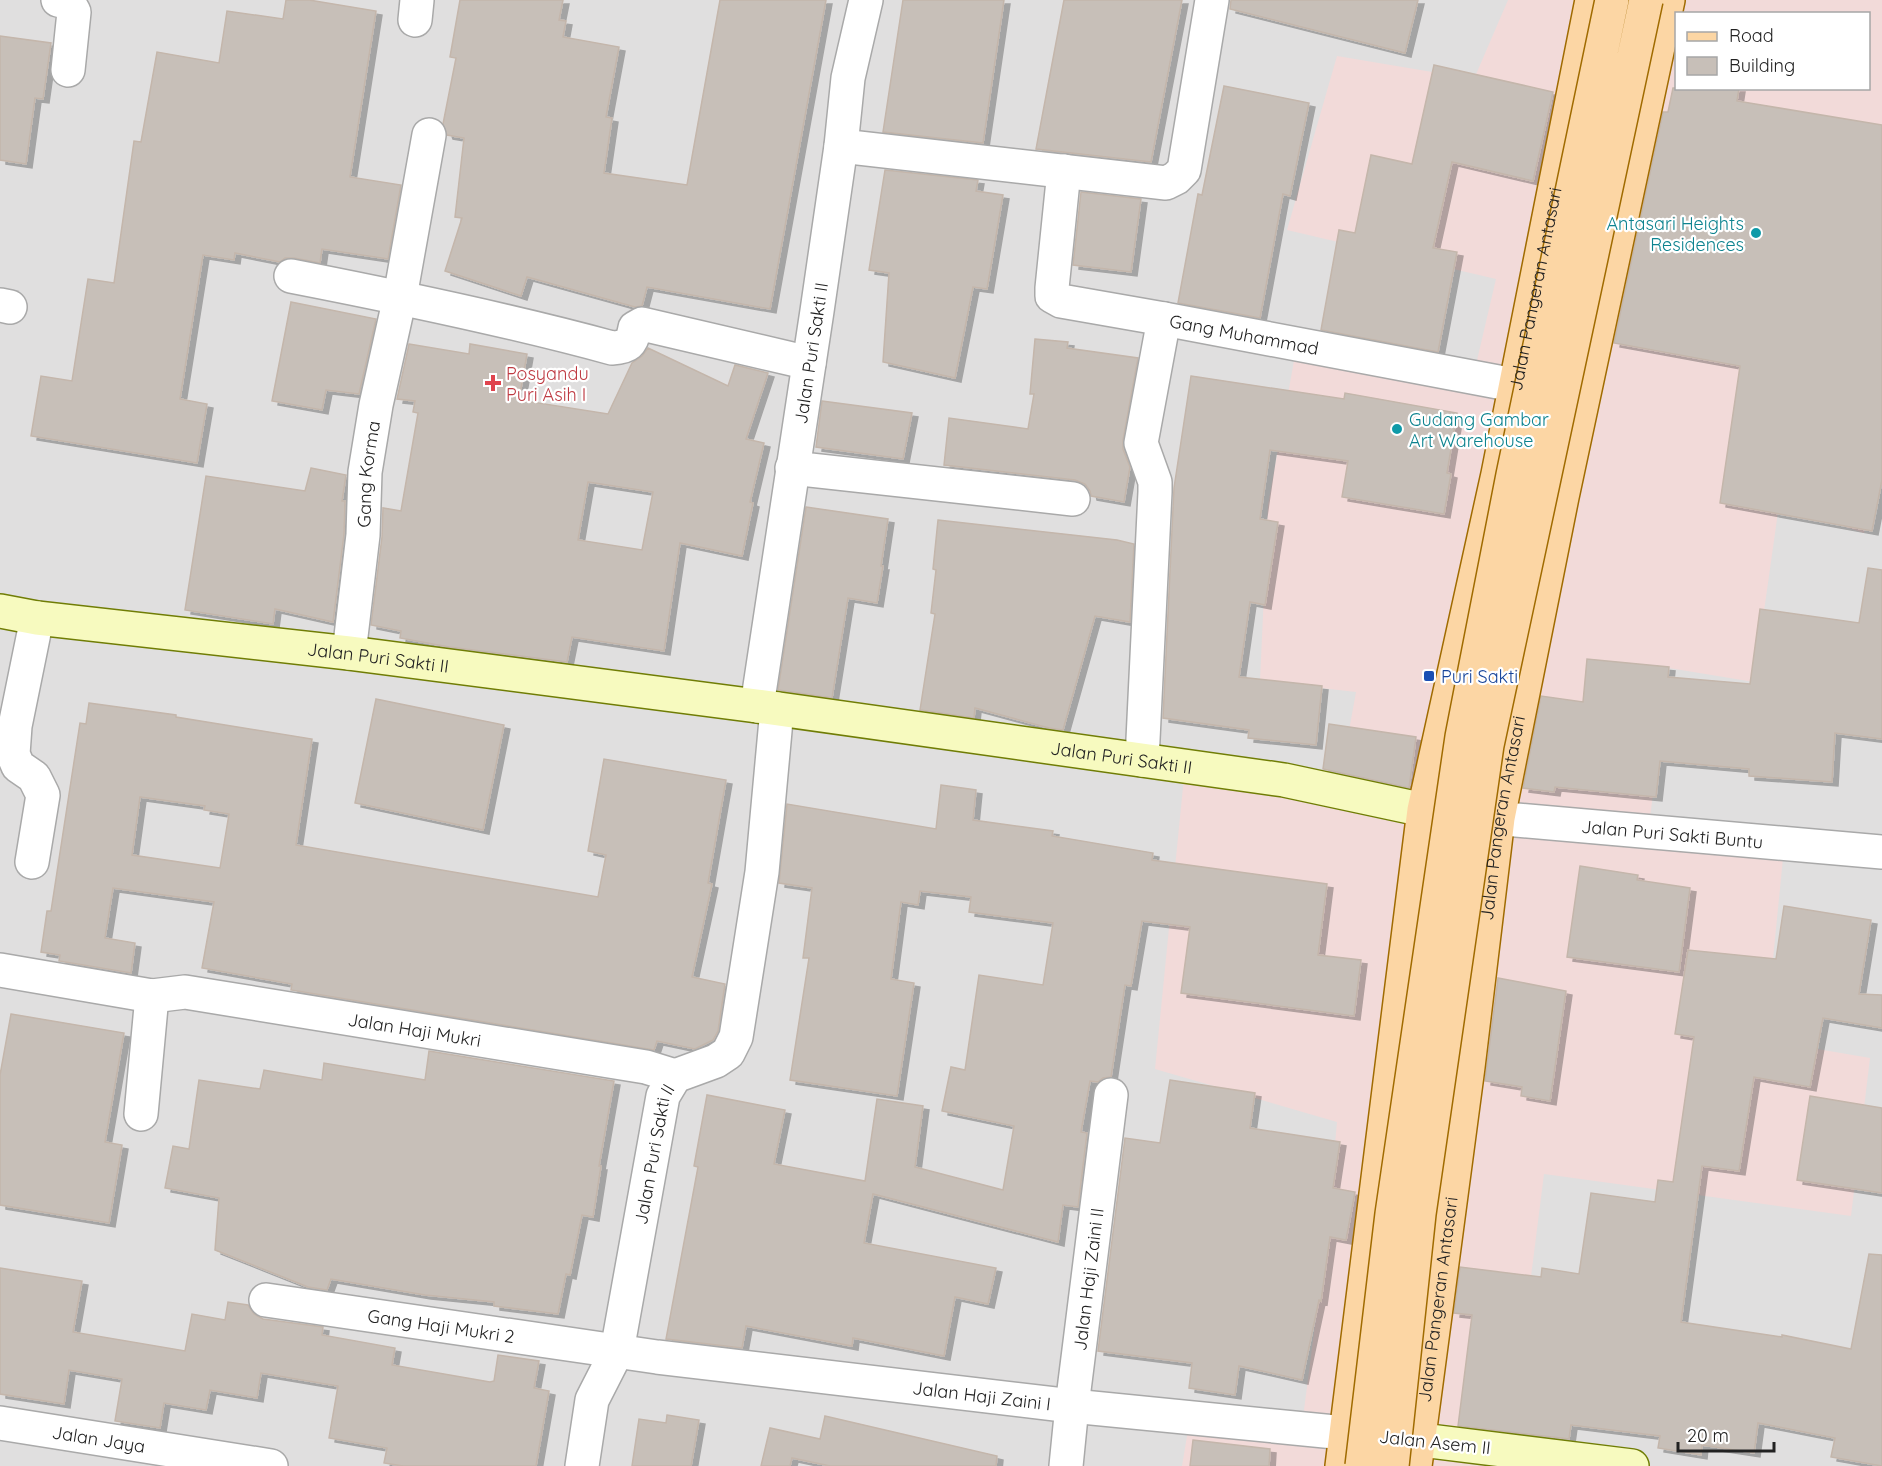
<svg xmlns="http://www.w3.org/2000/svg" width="1882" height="1466" font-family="Quicksand,sans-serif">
<defs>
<filter id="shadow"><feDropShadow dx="6" dy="4" stdDeviation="0" flood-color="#0004"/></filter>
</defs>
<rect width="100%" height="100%" fill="#f2efe9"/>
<path fill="#e0dfdf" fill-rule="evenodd" d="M 0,0 L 1882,0 L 1882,1466 L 0,1466 ZM 1676,14 L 1868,14 L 1868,88 L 1676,88 Z"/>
<path fill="#f2dad9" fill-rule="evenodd" d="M 1508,0 L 1882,0 L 1882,468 L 1876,467 L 1864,533 L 1779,505 L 1754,682 L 1669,668 L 1647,841 L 1783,858 L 1765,1040 L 1870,1058 L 1851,1216 L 1544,1174 L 1507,1466 L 1182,1466 L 1188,1430 L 1301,1433 L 1326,1241 L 1337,1122 L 1155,1069 L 1184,777 L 1338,791 L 1356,692 L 1260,681 L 1268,505 L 1295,355 L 1471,386 L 1496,279 L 1287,230 L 1337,56 L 1474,79 ZM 1676,14 L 1868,14 L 1868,88 L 1676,88 Z"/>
<path fill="#c7bfb8" stroke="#c4b6ab" stroke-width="1.5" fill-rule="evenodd" filter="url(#shadow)" d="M 286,0 L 309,0 L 376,11 L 350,177 L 401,185 L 388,259 L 322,249 L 320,263 L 294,258 L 285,258 L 280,262 L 235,253 L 234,260 L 203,255 L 180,399 L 207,404 L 197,463 L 31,436 L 41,376 L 72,381 L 88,279 L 114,283 L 134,141 L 141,142 L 157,52 L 219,63 L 227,11 L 283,19 Z
M 460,0 L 563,0 L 559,20 L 566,21 L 563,37 L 619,47 L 606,117 L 612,118 L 604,173 L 687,185 L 720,0 L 826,0 L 770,309 L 647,287 L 642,306 L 635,307 L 527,277 L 521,296 L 445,271 L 462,218 L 455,217 L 464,138 L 447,135 L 443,124 L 456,58 L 450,57 Z
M 903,0 L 1004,0 L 983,143 L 883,132 Z
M 1064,0 L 1182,0 L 1151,162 L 1036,149 Z
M 1231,0 L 1418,0 L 1405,53 L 1230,9 Z
M 0,36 L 51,43 L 43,99 L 35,98 L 26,164 L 0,160 Z
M 1434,65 L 1553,92 L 1533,181 L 1452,162 L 1433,248 L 1457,252 L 1438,352 L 1321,330 L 1339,230 L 1355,233 L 1371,155 L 1412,164 Z
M 1224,86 L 1309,103 L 1290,196 L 1283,194 L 1260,318 L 1178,303 L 1198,194 L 1202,195 Z
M 1673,88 L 1739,88 L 1737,101 L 1882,125 L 1882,480 L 1872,531 L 1720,503 L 1740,366 L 1614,343 L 1663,112 L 1668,112 Z
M 885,170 L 978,180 L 976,191 L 1003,195 L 987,289 L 973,287 L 955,378 L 883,362 L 889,273 L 869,270 Z
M 1081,192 L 1141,199 L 1131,272 L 1073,265 Z
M 291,302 L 376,319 L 359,394 L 326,390 L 322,410 L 272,401 Z
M 1035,339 L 1068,342 L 1067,348 L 1138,358 L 1123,440 L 1123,449 L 1130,467 L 1124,502 L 1091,496 L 1090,491 L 1085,484 L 1075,480 L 944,465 L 949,418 L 1028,429 L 1034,394 L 1030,394 Z
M 409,344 L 469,354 L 470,344 L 527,354 L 519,400 L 608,414 L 632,363 L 642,356 L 648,348 L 728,386 L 735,365 L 768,373 L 746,439 L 764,443 L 750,502 L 753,503 L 742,556 L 680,543 L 664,651 L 572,637 L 567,662 L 449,647 L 400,638 L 401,631 L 371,625 L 382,537 L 383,508 L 401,511 L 418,413 L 413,412 L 415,401 L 397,399 ZM 588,482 L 653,492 L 642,550 L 578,540 Z
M 1191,376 L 1344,399 L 1345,393 L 1457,413 L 1447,473 L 1451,474 L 1444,514 L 1342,497 L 1348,461 L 1270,450 L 1260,519 L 1278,522 L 1265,605 L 1250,602 L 1239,677 L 1322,686 L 1316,745 L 1248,738 L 1249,730 L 1163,718 L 1174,488 Z
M 822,401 L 912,413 L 903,459 L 816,447 Z
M 311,468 L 346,475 L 342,501 L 345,501 L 344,534 L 333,622 L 275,609 L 273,624 L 185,610 L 206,476 L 305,491 Z
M 806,507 L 888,519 L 881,566 L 883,566 L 877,603 L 848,598 L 832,698 L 778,690 Z
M 938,520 L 1117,540 L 1134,544 L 1130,622 L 1095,616 L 1063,730 L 1049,728 L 975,708 L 974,718 L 920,710 L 935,614 L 931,613 L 936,570 L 933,569 Z
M 1868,568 L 1882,570 L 1882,739 L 1835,733 L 1832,782 L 1749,776 L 1749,769 L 1660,761 L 1656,797 L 1555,787 L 1554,792 L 1523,788 L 1541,696 L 1583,702 L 1587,659 L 1669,667 L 1668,677 L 1750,684 L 1760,609 L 1859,623 Z
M 376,699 L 504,725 L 483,830 L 355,803 Z
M 89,703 L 176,715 L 176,717 L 312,739 L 296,845 L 598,897 L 606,855 L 588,851 L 604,759 L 726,780 L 708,883 L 712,884 L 692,977 L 725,984 L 718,1031 L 713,1040 L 695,1049 L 657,1041 L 654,1050 L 291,990 L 292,984 L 202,968 L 214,902 L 113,888 L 105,938 L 135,943 L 131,973 L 59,961 L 60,955 L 41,952 L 47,911 L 51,911 L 80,723 L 86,724 ZM 140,797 L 205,806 L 204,810 L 229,814 L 220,868 L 132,855 Z
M 1329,724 L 1416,737 L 1409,788 L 1323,769 Z
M 941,785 L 976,790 L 973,820 L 1053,831 L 1052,836 L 1153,853 L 1152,860 L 1327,884 L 1318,955 L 1361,960 L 1354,1016 L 1181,993 L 1190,927 L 1142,921 L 1131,986 L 1125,985 L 1111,1077 L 1103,1078 L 1098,1082 L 1090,1081 L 1081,1132 L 1087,1133 L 1078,1207 L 1063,1205 L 1058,1242 L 873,1194 L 864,1243 L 996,1268 L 988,1304 L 955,1297 L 944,1356 L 853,1338 L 852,1346 L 746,1326 L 742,1348 L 666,1339 L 698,1167 L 694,1166 L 707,1095 L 785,1110 L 774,1164 L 865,1181 L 877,1099 L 923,1106 L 915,1167 L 1003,1190 L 1014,1126 L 942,1111 L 951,1067 L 965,1070 L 979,975 L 1043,985 L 1053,923 L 969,912 L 971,897 L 920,891 L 918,905 L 901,902 L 891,979 L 914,983 L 897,1096 L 790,1080 L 809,958 L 803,958 L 812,888 L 779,883 L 787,804 L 936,829 Z
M 1580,866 L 1638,875 L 1637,880 L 1690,888 L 1679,972 L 1567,957 Z
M 1784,906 L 1871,920 L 1859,994 L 1882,995 L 1882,1028 L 1823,1018 L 1810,1087 L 1754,1077 L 1739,1171 L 1702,1166 L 1681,1322 L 1782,1337 L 1782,1335 L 1851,1349 L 1869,1254 L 1882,1255 L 1882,1466 L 1831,1457 L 1835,1438 L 1758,1423 L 1754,1453 L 1702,1445 L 1701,1455 L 1658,1448 L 1660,1436 L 1571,1425 L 1569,1439 L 1458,1426 L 1472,1315 L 1454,1313 L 1460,1267 L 1541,1277 L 1542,1268 L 1579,1274 L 1591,1193 L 1655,1202 L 1658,1180 L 1673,1182 L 1694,1037 L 1675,1034 L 1688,950 L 1776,959 Z
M 1498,978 L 1566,991 L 1550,1101 L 1521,1096 L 1522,1087 L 1485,1081 Z
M 11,1014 L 124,1033 L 105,1142 L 122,1145 L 109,1223 L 0,1205 L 0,1075 Z
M 429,1051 L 614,1081 L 599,1166 L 601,1166 L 593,1217 L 582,1215 L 570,1275 L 566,1274 L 558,1314 L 494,1306 L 494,1302 L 425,1295 L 331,1279 L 327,1290 L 308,1287 L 215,1250 L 219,1198 L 165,1188 L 173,1146 L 189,1149 L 199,1080 L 260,1089 L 264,1070 L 322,1080 L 324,1063 L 425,1080 Z
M 1170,1080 L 1255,1093 L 1250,1128 L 1340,1142 L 1333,1188 L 1355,1192 L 1346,1240 L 1330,1237 L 1321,1301 L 1319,1300 L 1302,1380 L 1239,1366 L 1235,1395 L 1189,1388 L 1192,1363 L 1098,1351 L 1125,1138 L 1160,1143 Z
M 1810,1096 L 1882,1108 L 1882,1193 L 1797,1180 Z
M 0,1268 L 82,1281 L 73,1332 L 185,1351 L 192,1314 L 225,1320 L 228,1302 L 248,1305 L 254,1314 L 263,1319 L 323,1327 L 322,1335 L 395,1348 L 392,1365 L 490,1382 L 494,1381 L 498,1355 L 539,1361 L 534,1388 L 549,1391 L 536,1466 L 403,1466 L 384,1463 L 387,1448 L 329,1438 L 338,1386 L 261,1373 L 257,1398 L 210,1390 L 206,1410 L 164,1403 L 160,1428 L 115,1421 L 122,1379 L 69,1370 L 64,1404 L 0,1394 Z
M 667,1415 L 699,1420 L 691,1466 L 632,1466 L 639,1419 L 666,1423 Z
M 825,1416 L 997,1456 L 996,1466 L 830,1466 L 792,1458 L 790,1466 L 761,1466 L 770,1428 L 820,1439 Z
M 1193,1440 L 1270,1449 L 1269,1466 L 1190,1466 Z"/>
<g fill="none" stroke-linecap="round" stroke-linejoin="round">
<defs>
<g id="street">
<path d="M 58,0 L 69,3 L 74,12 L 68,70"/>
<path d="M 415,20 L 417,0"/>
<path d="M 841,146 L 1166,183 L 1176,178 L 1184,170 L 1212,0"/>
<path id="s1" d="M 1064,171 L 1052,288 L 1052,296 L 1061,301 L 1164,319 L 1514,385"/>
<path d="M 291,276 C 399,297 506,319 612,348 C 628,347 632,344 635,328 L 642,324 L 809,363"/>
<path d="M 0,305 L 10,307"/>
<path d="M 792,468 L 1073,499"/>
<path id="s2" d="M 349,653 L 363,535 L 365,472 L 376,405 L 400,297 L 429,135"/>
<path id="s3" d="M 757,706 L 817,311 L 841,146 L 848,78 L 866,0"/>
<path d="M 1142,760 L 1155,492 L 1155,482 L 1141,443 L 1164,319"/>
<path id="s4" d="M 1471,816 L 1882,852"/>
<path d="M 32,862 L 43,795 L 34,777 L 18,766 L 13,754 L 15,726 L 37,618"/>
<path id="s5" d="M 0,970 L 152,996 L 185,992 L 646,1067 L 675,1076"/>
<path d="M 141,1114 L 152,996"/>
<path id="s6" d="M 266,1300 L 657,1357 L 1072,1406 L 1345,1433"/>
<path id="s7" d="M 0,1423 L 271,1466"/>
<path id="s8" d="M 582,1466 L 592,1400 L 617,1351 L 663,1096 L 675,1076 L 716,1061 L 728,1053 L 736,1037 L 762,872 L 777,709"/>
<path id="s9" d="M 1066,1466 L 1072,1406 L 1111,1095"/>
</g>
<g id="secondary">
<path id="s10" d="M 0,611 L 37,618 L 349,653 L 757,706 L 1284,780 L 1424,810"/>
<path d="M 1389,1436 L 1632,1466"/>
</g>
<g id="primary">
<path id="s11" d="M 1342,1466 L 1424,810 L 1498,474 L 1592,0"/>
<path id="s12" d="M 1415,1466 L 1468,1067 L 1498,818 L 1562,497 L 1668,0"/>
</g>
</defs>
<use href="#street" stroke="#a9a9a9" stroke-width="36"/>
<use href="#secondary" stroke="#707d05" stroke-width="36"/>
<use href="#primary" stroke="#a06b00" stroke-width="36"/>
<use href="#street" stroke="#fff" stroke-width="33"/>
<use href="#secondary" stroke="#f7fabf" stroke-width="33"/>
<use href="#primary" stroke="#fcd6a4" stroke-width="33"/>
<defs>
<path id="primary-bridge" d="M 1362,1466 L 1392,1214 L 1462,737 L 1513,475 L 1612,0
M 1392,1466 L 1419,1214 L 1487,745 L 1646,0"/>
</defs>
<use href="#primary-bridge" stroke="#a06b00" stroke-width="36" stroke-linecap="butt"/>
<use href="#primary-bridge" stroke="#fcd6a4" stroke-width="33"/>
</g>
<g fill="#0f9aa8" stroke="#fff" stroke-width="2">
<circle cx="1756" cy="233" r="6"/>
<circle cx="1397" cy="429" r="6"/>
</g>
<path fill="#e0444e" stroke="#fff" stroke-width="2" d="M490 374h6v6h6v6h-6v6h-6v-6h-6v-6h6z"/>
<rect fill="#1a4fb4" stroke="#fff" stroke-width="2" x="1423" y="670" width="12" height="12" rx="3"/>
<g text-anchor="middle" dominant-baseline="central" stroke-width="4.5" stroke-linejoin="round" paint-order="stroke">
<g font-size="18" fill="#0d838f" stroke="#fff" text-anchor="end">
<text x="1744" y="223">Antasari Heights<tspan x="1744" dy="21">Residences</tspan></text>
<text x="1409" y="419" text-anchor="start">Gudang Gambar<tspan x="1409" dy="21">Art Warehouse</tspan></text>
</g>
<g font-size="18" fill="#222" stroke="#fff">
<text stroke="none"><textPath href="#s11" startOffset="1194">Jalan Pangeran Antasari</textPath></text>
<text stroke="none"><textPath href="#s1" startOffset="322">Gang Muhammad</textPath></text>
<text stroke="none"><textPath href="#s3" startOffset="357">Jalan Puri Sakti II</textPath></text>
<text stroke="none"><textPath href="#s2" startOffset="180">Gang Korma</textPath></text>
<text stroke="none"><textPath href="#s10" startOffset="381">Jalan Puri Sakti II</textPath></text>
<text stroke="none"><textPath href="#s10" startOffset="1131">Jalan Puri Sakti II</textPath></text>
<text stroke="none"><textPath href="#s12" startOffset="654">Jalan Pangeran Antasari</textPath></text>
<text stroke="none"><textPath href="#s4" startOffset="202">Jalan Puri Sakti Buntu</textPath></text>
<text stroke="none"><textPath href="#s5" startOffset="420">Jalan Haji Mukri</textPath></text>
<text stroke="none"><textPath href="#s8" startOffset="322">Jalan Puri Sakti II</textPath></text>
<text stroke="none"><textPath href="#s9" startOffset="188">Jalan Haji Zaini II</textPath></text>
<text stroke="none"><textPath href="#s12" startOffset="168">Jalan Pangeran Antasari</textPath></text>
<text stroke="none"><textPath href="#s6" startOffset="177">Gang Haji Mukri 2</textPath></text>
<text stroke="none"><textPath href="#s6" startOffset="722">Jalan Haji Zaini I</textPath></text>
<text stroke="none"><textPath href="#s7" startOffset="100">Jalan Jaya</textPath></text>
<text transform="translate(1435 1442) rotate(6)">Jalan Asem II</text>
</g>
<g font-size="18" fill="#be3a42" stroke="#fff" text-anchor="start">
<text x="506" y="373">Posyandu<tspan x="506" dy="21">Puri Asih I</tspan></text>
</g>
<g font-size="18" fill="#164399" stroke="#fff" text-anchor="start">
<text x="1441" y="676">Puri Sakti</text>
</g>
</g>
<rect x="1675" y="12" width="195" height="78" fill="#ffffff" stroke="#a7a7a7" stroke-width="1.5"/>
<rect x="1687" y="32" width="30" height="9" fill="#fcd6a4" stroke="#a7a7a7" stroke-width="1.5"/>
<text x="1729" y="42" font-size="18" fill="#222222">Road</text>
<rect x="1687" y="57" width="30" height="18" fill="#c7bfb8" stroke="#a7a7a7" stroke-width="1.5"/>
<text x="1729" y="72" font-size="18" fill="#222222">Building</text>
<path d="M1678 1442v9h96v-9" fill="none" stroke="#222222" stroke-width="3"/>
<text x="1687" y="1442" font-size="18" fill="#222222" stroke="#ffffff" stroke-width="4.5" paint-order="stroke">20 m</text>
</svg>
